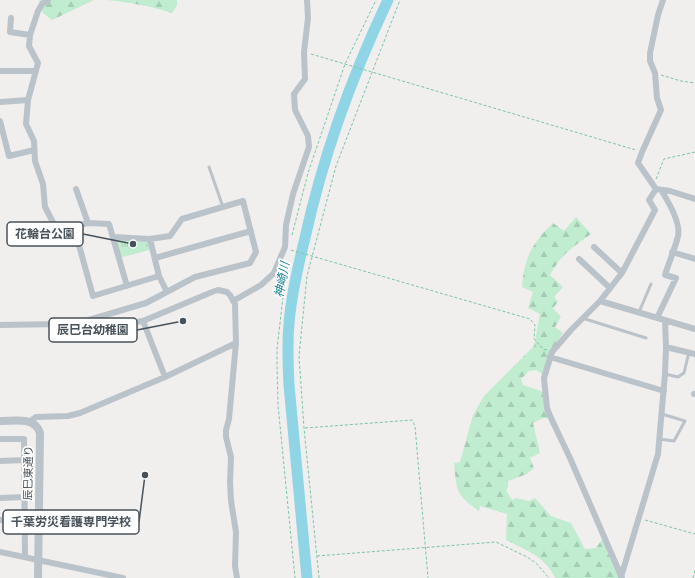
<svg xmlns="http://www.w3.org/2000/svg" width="695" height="578" font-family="Overpass,'Noto Sans JP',sans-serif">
<defs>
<pattern id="forest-firs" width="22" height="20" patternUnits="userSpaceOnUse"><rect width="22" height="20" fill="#c0ecd0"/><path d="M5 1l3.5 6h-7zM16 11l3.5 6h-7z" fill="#a6ccb5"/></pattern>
<pattern id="park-tufts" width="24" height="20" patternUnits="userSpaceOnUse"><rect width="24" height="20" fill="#c0ecd0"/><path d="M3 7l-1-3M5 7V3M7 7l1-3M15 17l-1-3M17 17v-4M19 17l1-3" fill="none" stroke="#a6ccb5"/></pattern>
</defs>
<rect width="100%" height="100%" fill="#f1eeee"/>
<path fill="url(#forest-firs)" d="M 39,0 L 94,0 L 52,20 L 43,13 Z
M 106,0 L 177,0 L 177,5 L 172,13 C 151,6 128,2 106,0 Z
M 576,217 L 591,234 C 573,247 561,254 550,275 L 563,287 L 554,297 L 558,302 L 553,308 L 561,317 L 555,327 L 563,333 C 553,345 549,360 544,375 L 536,370 L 529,371 L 521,379 L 523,385 L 544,392 L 549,418 L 541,419 L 533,423 L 540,453 L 530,458 L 534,468 L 527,474 L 508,481 L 508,487 L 506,490 L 512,500 L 516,498 L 529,501 L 535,498 L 551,516 L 571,523 L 585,549 L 596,548 L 603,538 L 620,578 L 555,578 C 546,557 526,550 506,540 L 507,514 L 480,506 L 479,511 C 455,494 457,491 454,463 L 460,462 L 473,415 L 484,396 L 534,346 L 540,314 L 528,308 L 533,292 L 522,287 C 524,258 532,243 553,223 L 564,231 Z"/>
<path fill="url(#park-tufts)" d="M 113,237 L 150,239 L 153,249 L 119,258 Z"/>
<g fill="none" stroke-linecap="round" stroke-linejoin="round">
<path stroke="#90d5e5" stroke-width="11" d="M 307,578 L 289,385 C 288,365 287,345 289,324 C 291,295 298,266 305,238 C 323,156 352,76 388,0"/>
<path stroke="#7ac7a0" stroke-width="1" stroke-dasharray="3 2" stroke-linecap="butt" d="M 311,54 L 636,150
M 661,75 L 681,81 L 695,83
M 656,179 L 664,159 L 695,152
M 292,235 L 308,173 L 345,64 L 376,0
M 291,250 L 530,319 L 535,325 L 534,339 L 543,349 L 547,350
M 286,262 L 286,271 L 277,349 L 277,364 L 278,405 L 295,578
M 305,428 L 412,420 L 415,426 L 428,578
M 645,520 L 695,534
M 317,556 L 496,542 L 527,557 L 536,563 L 549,578
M 319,578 L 304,428 L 299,356 L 307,276 L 336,166 L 400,0
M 693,578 L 695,570"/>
<path stroke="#bbc3ca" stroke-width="3" d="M 209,167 L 223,207
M 639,312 L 651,284
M 582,318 L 646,338
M 665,374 L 678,377 L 684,373 L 689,352
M 659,439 L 674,441 L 685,421 L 662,414"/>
<path stroke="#bbc3ca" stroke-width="6" d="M 48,0 L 42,4 L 38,11 L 30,35 L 29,46 L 38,63 L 28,100 L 26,124 L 34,141 L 35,161 L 43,184 L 45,207 L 57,230 L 88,223 L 109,224 L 127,286
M 663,0 L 658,15 L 650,53 L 650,61 L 655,73 L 657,98 L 661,110 L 642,152 L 638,163 L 656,189 L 670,191 L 695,199
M 11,18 L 10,32 L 30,35
M 0,71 L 36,71
M 0,102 L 28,100
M 0,121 L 9,156 L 34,150
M 76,189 L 88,223
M 74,227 L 93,296 L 159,276
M 150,239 L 159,276 L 167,292
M 594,247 L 622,273
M 672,252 L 695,259
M 155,258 L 251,231
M 579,259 L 610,288
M 233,301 L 261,285 L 274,273 L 285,247 L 286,225 L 293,194 L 309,147 L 308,136 L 295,110 L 294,94 L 305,79 L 304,52 L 308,18 L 307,0
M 600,301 L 695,329
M 657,318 L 676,278 L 665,275 C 669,262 675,249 678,236 C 681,223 668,201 661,190
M 143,321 L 165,377
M 82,322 L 146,303 L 195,277 L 250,263 L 256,252 L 243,201 L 182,219 L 170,236 L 150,239 L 113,237
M 0,325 L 128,323 L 143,321 L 212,292 L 218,290 L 227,292 L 230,295 L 235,304 L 236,343 L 229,419 L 226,430 L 226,437 L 231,457 L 230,482 L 231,501 L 236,532 L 235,566 L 237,578
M 666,347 L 695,354
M 550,357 L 664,391
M 694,394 L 695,394
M 29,422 L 36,417 L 68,416 L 80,413 L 165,377 L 236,343
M 0,439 L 24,439 L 25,556
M 0,461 L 24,460
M 0,498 L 24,497
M 0,520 L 25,521
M 0,552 L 123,578
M 621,577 L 658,454 L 665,374 L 666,347 L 665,320
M 622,578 L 570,458 L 551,418 L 547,408 L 544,378 L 552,352 L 571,330 L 600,301 L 622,273 L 655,210 L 649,200 L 656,189"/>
<path stroke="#bbc3ca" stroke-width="8" d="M 0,421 C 14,421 35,416 40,433 L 38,578"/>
</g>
<g text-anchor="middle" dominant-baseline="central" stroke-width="3.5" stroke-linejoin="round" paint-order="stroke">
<g font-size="11" fill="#48525a" stroke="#fff">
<text transform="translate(29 473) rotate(-89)">辰巳東通り</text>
</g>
<g font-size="12" font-style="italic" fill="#167f98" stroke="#fff">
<text transform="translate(283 280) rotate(-80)">神崎川</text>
</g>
</g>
<path fill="none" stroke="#48525a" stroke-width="1.5" d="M133 244L83 234M183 321L137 330M145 475L139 522"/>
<g fill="#48525a" stroke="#fff" stroke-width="1.5">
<circle cx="133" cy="244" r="4"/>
<circle cx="183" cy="321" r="4"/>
<circle cx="145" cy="475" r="4"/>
</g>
<g fill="#fff" stroke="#48525a" stroke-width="1.5">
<rect x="7" y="222" width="76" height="24" rx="4"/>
<rect x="49" y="318" width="88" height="24" rx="4"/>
<rect x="3" y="510" width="136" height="24" rx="4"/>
</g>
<g font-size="12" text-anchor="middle" font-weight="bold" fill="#48525a">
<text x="45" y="238">花輪台公園</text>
<text x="93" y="334">辰巳台幼稚園</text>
<text x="71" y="526">千葉労災看護専門学校</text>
</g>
</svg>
